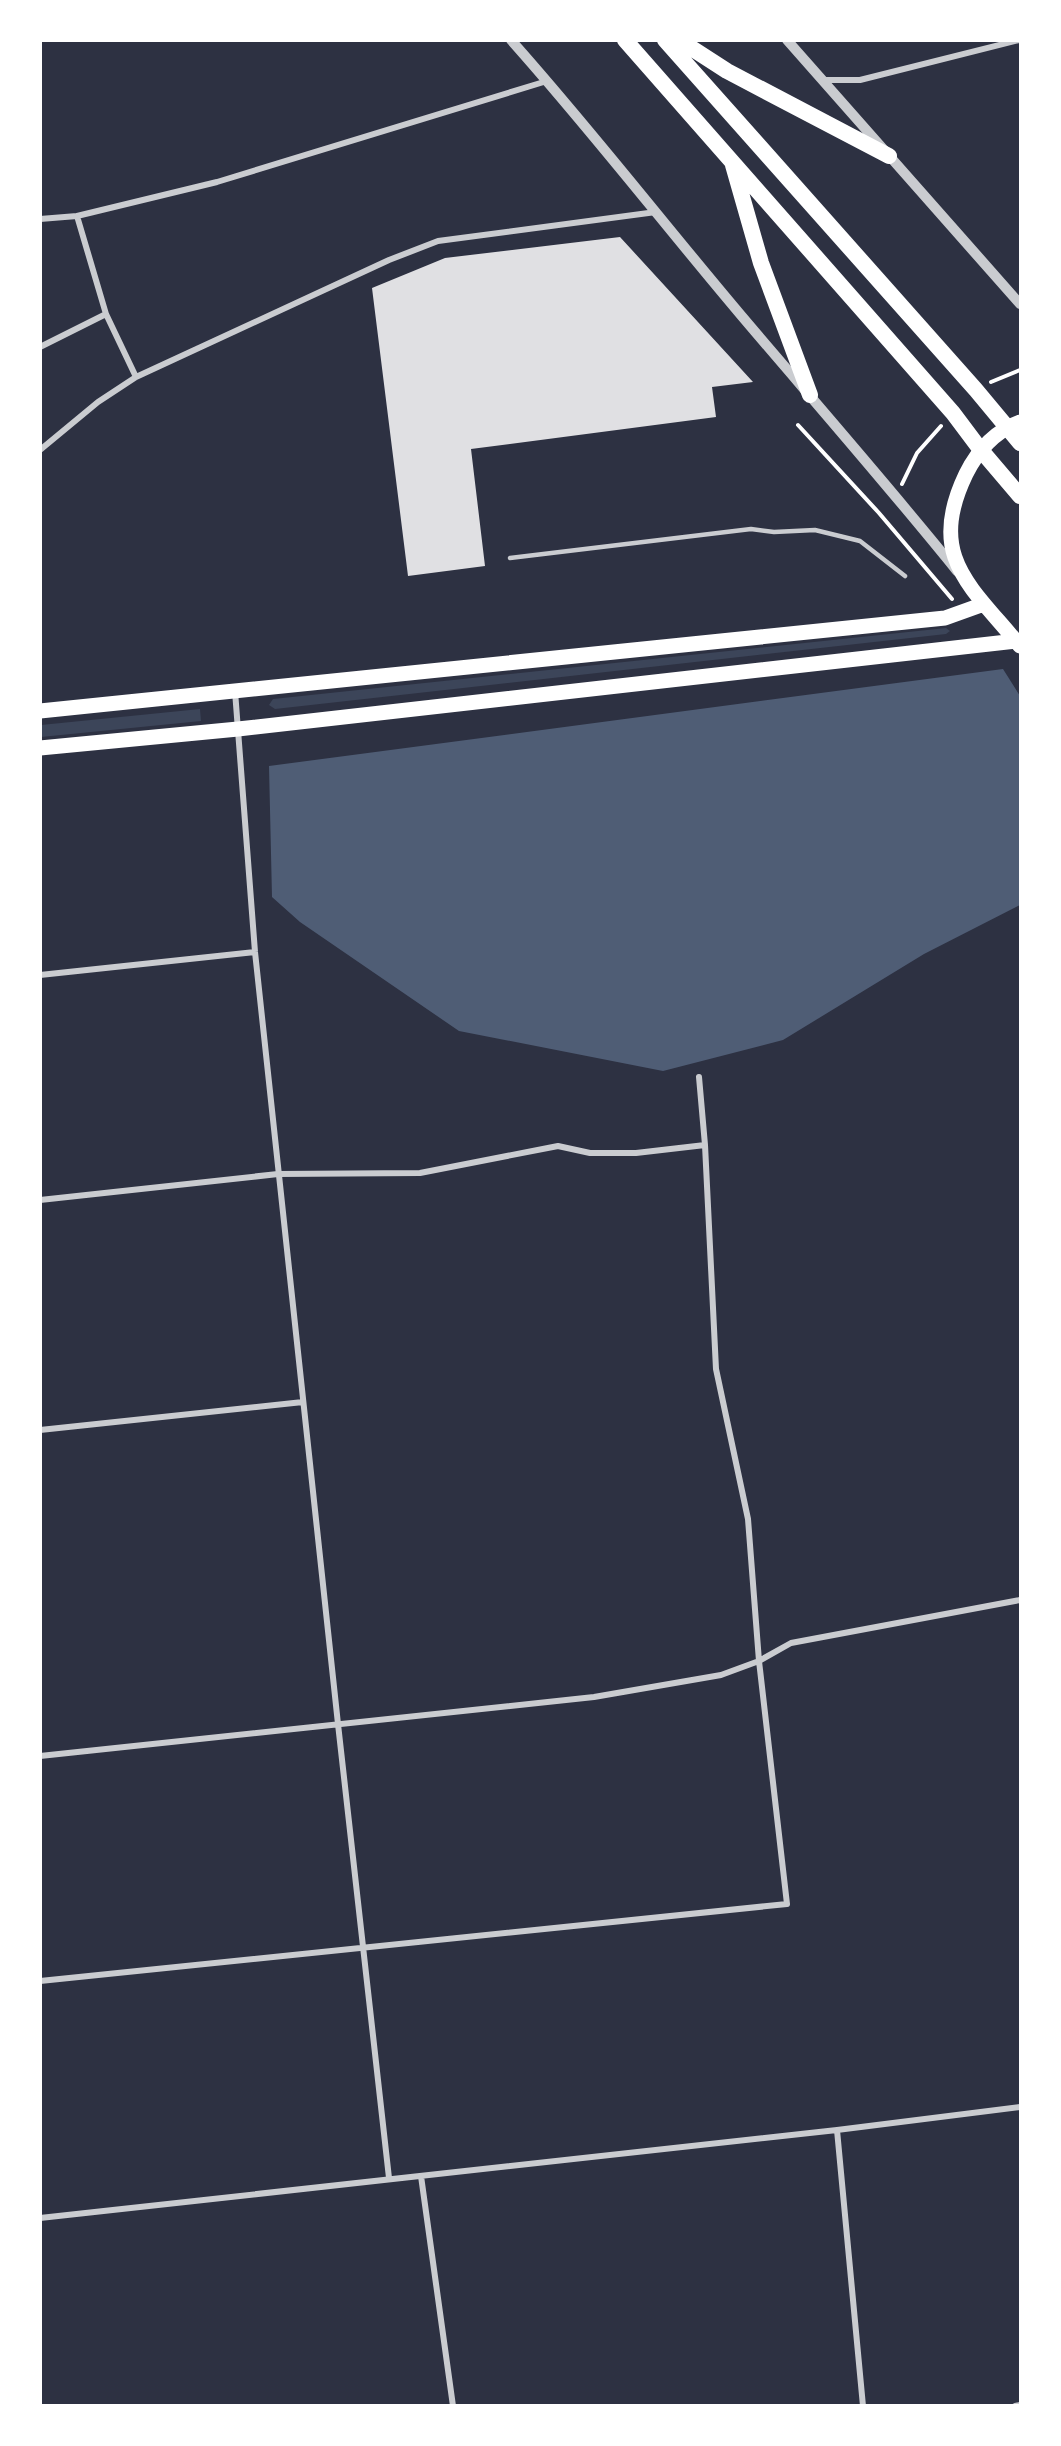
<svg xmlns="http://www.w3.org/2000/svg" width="1061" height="2446" font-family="'IBM Plex Sans',sans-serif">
<rect width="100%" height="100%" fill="#2d3142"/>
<path fill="#3c4559" d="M 946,628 L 950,631 L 946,634 L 275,709 L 269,705 L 273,699 Z
M 200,709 L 201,721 L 41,737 L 41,725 Z"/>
<path fill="#4f5d75" d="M 1003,669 L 1020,696 L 1020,905 L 924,954 L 783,1040 L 663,1071 L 459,1031 L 300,922 L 272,897 L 269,766 Z"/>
<path fill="#e0e0e3" d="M 620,237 L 753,382 L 712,387 L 716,417 L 471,449 L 485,566 L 408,576 L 372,288 L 445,258 Z"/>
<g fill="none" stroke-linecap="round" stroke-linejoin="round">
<path stroke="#fff" stroke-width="4" d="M 991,382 L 1020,370
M 798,425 L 879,513 L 952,599
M 902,484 L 917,453 L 941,426"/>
<path stroke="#caccd0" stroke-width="4.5" d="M 510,558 L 751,529 L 774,532 L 815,530 L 860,541 L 905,576"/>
<path stroke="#caccd0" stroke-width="6" d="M 822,80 L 860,80 L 1019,40
M 77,216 L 106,314 L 136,377
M 40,219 L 77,216 L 217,182 L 547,81
M 40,347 L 106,314
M 40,450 L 98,402 L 136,377 L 389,260 L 438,241 L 656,212
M 235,691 L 255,952 L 338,1724 L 389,2178
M 40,975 L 255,952
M 40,1200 L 278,1174 L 420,1173 L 558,1146 L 590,1153 L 636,1153 L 705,1145
M 40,1430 L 303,1402
M 40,1756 L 594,1697 L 721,1675 L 759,1661 L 791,1643 L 1020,1600
M 40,1981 L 787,1904 L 759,1661 L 748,1519 L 716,1369 L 705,1145 L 699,1077
M 837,2130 L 863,2406
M 421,2176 L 453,2406
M 40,2218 L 837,2130 L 1020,2107
M 1015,2406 L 1020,2405"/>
<path stroke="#caccd0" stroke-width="10" d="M 511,40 C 594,133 670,232 751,327 C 820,408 890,488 957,571
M 787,40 L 1020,304"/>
<path stroke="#fff" stroke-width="15" d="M 1020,422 C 995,431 978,450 966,474 C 926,557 971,586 1020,646
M 40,711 L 945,618 L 984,604
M 40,748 L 238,729 L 1016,641"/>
<path stroke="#fff" stroke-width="16" d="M 625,40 L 953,413 L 980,449 L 1020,496
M 665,40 L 976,390 L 1020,443
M 679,40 L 727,71 L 889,156
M 733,165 L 761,263 L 810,395"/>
</g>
<rect width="1061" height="2446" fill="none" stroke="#ffffff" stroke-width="84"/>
</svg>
